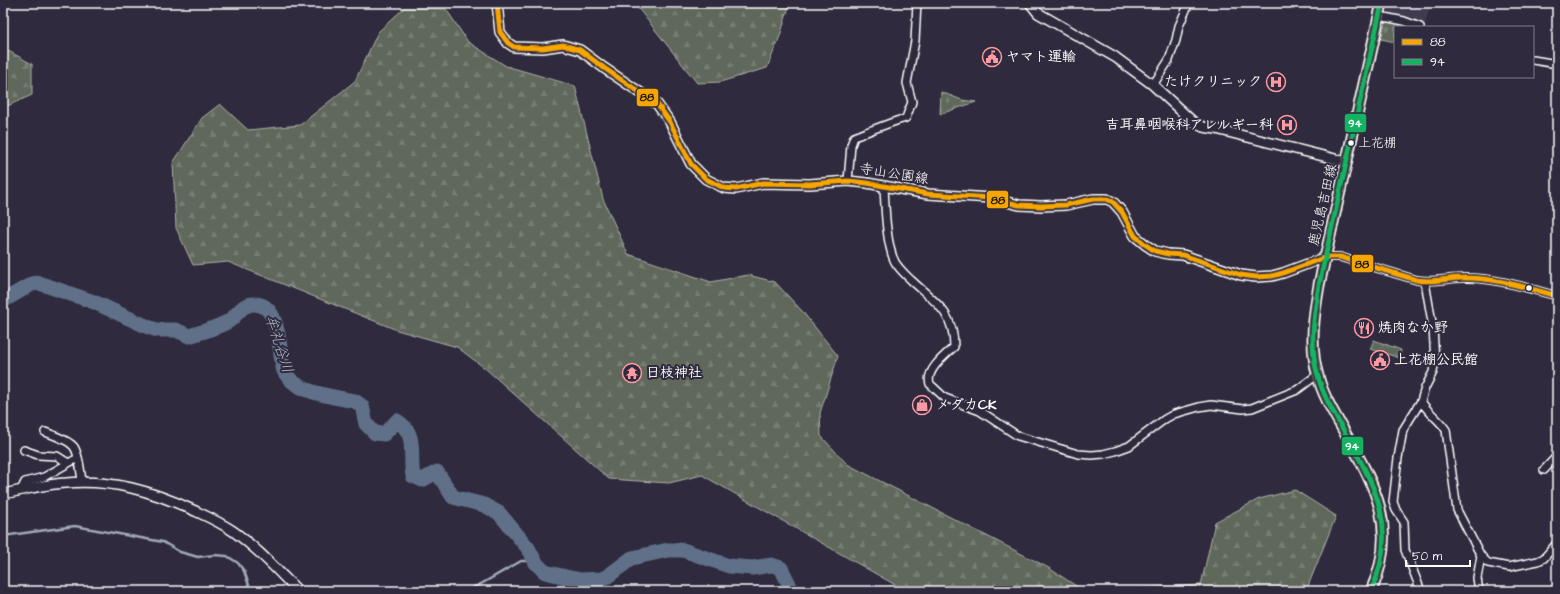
<svg xmlns="http://www.w3.org/2000/svg" width="1560" height="594" font-family="'Architects Daughter','Klee One',sans-serif">
<defs>
<pattern id="forest-firs" width="22" height="20" patternUnits="userSpaceOnUse"><rect width="22" height="20" fill="#5e675a"/><path d="M5 1l3.5 6h-7zM16 11l3.5 6h-7z" fill="#767e73"/></pattern>
<pattern id="cemetery-stones" width="16" height="16" patternUnits="userSpaceOnUse"><rect width="16" height="16" fill="#5e675a"/><path d="M2 7V4a2 2 0 0 1 4 0v3zM10 15v-3a2 2 0 0 1 4 0v3z" fill="#767e73"/></pattern>
<pattern id="park-crowns" width="20" height="18" patternUnits="userSpaceOnUse"><rect width="20" height="18" fill="#5e675a"/><path d="M2 6a3 3 0 1 1 6 0M12 15a3 3 0 1 1 6 0" fill="none" stroke="#767e73"/></pattern>
</defs>
<rect width="100%" height="100%" fill="#2f2a3d"/>
<filter id="ink" filterUnits="userSpaceOnUse"><feTurbulence type="fractalNoise" baseFrequency=".025" numOctaves="2"/><feDisplacementMap in="SourceGraphic" scale="8" xChannelSelector="R" yChannelSelector="G"/><feConvolveMatrix kernelMatrix="1 2 1 2 8 2 1 2 1" color-interpolation-filters="sRGB"/></filter>
<g filter="url(#ink)">
<path fill="#3f3b50" d="M 1389,3 L 1431,3 L 1425,25 L 1387,15 Z"/>
<path fill="url(#forest-firs)" stroke="#aeb3ac" d="M 634,3 L 790,3 L 780,36 L 767,68 L 720,82 L 697,83 Z
M 404,8 L 446,9 L 468,42 L 506,66 L 575,86 L 603,199 L 628,254 L 711,282 L 748,275 L 775,282 L 802,311 L 838,356 L 820,413 L 821,436 L 847,464 L 1047,567 L 1084,591 L 1201,585 L 1215,522 L 1259,499 L 1295,490 L 1336,516 L 1306,591 L 906,591 L 702,475 L 669,483 L 609,479 L 486,369 L 457,347 L 397,330 L 228,262 L 193,265 L 176,228 L 173,163 L 202,118 L 220,104 L 248,130 L 300,125 L 355,81 L 378,32 Z
M 3,48 L 32,64 L 32,95 L 5,107 L 3,107 Z"/>
<path fill="url(#cemetery-stones)" stroke="#aeb3ac" d="M 1386,20 L 1418,27 L 1395,27 L 1395,42 L 1381,39 Z
M 941,92 L 962,100 L 976,102 L 940,114 Z"/>
<path fill="url(#park-crowns)" stroke="#aeb3ac" d="M 1374,340 L 1401,350 L 1400,358 L 1370,349 Z"/>
<g fill="none" stroke-linecap="round" stroke-linejoin="round">
<path stroke="#a0a9b8" stroke-width="2.5" d="M 3,536 L 75,526 L 163,542 L 180,552 L 198,557 L 214,555 L 227,556 L 238,563 L 244,571 L 251,591
M 466,591 L 481,584 L 521,561 L 535,561"/>
<path stroke="#607089" stroke-width="15" d="M 3,297 L 6,299 L 32,284 L 39,283 L 94,302 L 148,327 L 157,330 L 176,330 L 189,336 C 202,332 217,328 229,321 C 238,315 240,305 253,304 C 282,302 278,353 284,371 C 286,375 289,378 292,381 C 306,394 336,397 355,401 L 362,406 L 366,424 L 375,433 L 384,434 L 397,421 C 418,433 409,456 413,476 L 422,480 L 437,472 L 453,497 L 484,505 L 499,513 L 528,548 L 536,563 L 545,572 L 566,577 L 581,580 L 602,579 L 608,576 L 632,558 L 668,550 L 683,550 L 729,566 L 752,568 L 772,565 L 781,568 L 789,584 L 789,591"/>
<defs>
<path id="street" d="M 1379,16 L 1404,21 L 1420,27
M 1533,60 L 1557,64
M 1153,85 L 1169,60 L 1176,40 L 1179,26 L 1189,3
M 848,181 L 851,145 L 854,137 C 872,130 888,123 906,118 L 912,102 L 907,83 L 915,41 L 917,3
M 884,186 C 885,206 886,245 895,262 C 899,269 906,275 911,280 C 935,302 954,312 954,347 C 945,355 925,371 930,384 L 945,398 L 980,411 L 1018,436 L 1078,454 L 1092,455 L 1103,454 L 1115,451 L 1129,446 L 1165,419 L 1174,414 L 1199,407 L 1211,405 L 1243,409 L 1252,408 L 1297,390 L 1317,375
M 1326,257 L 1340,257 L 1417,280 C 1432,283 1448,278 1463,278 C 1494,277 1527,288 1557,296
M 1421,401 C 1428,413 1439,419 1446,430 L 1457,510 L 1481,556 L 1488,563 L 1509,567 L 1538,561 L 1544,558 L 1557,543
M 45,432 C 53,435 69,440 74,447 C 79,454 81,473 82,482
M 24,450 L 38,455 L 57,456 L 68,463
M 1544,470 L 1557,456
M 21,490 L 25,482 L 44,477 L 74,460 L 78,459
M 1421,591 L 1405,550 L 1404,522 L 1396,510 L 1393,502 L 1398,458 L 1403,430 L 1421,401 L 1425,388 L 1433,372 L 1435,361 L 1433,328 L 1425,282
M 1479,591 L 1477,578 L 1481,556"/>
<path id="secondary" d="M 497,3 L 500,32 L 508,43 L 514,47 L 543,48 L 563,45 L 580,50 L 604,68 L 657,104 L 670,122 L 691,164 L 706,179 L 724,188 L 736,189 L 763,183 L 810,184 L 848,181 L 867,183 L 928,194 L 991,198 L 1019,205 L 1041,206 L 1066,205 L 1093,199 L 1107,199 L 1113,202 L 1122,212 L 1135,236 L 1146,245 L 1155,251 L 1168,254 L 1183,255 L 1241,275 L 1256,277 L 1272,276 L 1283,273 L 1326,257
M 1030,3 L 1038,13 L 1115,57 L 1153,85 L 1192,121 L 1203,127 L 1216,129 L 1347,162
M 3,494 C 24,490 45,484 66,483 C 111,479 152,491 193,510 C 206,516 220,522 233,531 C 257,548 277,570 298,591"/>
<path id="primary" d="M 1371,591 C 1399,530 1376,487 1345,433 C 1335,415 1323,396 1318,376 C 1309,347 1314,314 1319,285 L 1382,3"/>
</defs>
<use href="#street" stroke="#fff" stroke-width="10"/>
<use href="#secondary" stroke="#fff" stroke-width="12"/>
<use href="#primary" stroke="#fff" stroke-width="13"/>
<use href="#street" stroke="#2f2a3d" stroke-width="7"/>
<use href="#secondary" stroke="#2f2a3d" stroke-width="9"/>
<use href="#primary" stroke="#766964" stroke-width="10"/>
<defs>
<path id="bus-1" d="M 497,3 L 500,32 L 508,43 L 514,47 L 543,48 L 563,45 L 580,50 L 604,68 L 657,104 L 670,122 L 691,164 L 706,179 L 724,188 L 736,189 L 763,183 L 810,184 L 848,181 L 867,183 L 928,194 L 991,198 L 1019,205 L 1041,206 L 1066,205 L 1093,199 L 1107,199 L 1113,202 L 1122,212 L 1135,236 L 1146,245 L 1155,251 L 1168,254 L 1183,255 L 1241,275 L 1256,277 L 1272,276 L 1283,273 L 1326,257 L 1340,257 L 1417,280 C 1432,283 1448,278 1463,278 C 1494,277 1527,288 1557,296"/>
<path id="bus-2" d="M 1371,591 C 1399,530 1376,487 1345,433 C 1335,415 1323,396 1318,376 C 1309,347 1314,314 1319,285 L 1382,3"/>
</defs>
<use href="#bus-1" stroke="#2f2a3d" stroke-width="8"/>
<use href="#bus-2" stroke="#2f2a3d" stroke-width="8"/>
<use href="#bus-1" stroke="#f7a600" stroke-width="5"/>
<use href="#bus-2" stroke="#13b361" stroke-width="5"/>
</g>
</g>
<defs>
<symbol id="civic-ring" viewBox="-11 -11 22 22"><circle r="9.5" fill="#2f2a3d" stroke="#ff9aa2" stroke-width="1.5"/><path d="M-.6-6.5H3V-4.5H.6V-3L4-1V1h2V6H-6V1h2V-1L-.6-3ZM-1.2 2.5V6h2.4V2.5Z" fill="#ff9aa2"/></symbol>
<symbol id="hospital-ring" viewBox="-11 -11 22 22"><circle r="9.5" fill="#2f2a3d" stroke="#ff9aa2" stroke-width="1.5"/><path d="M-5-5h3v3.5h4V-5h3V5h-3V1.5h-4V5h-3Z" fill="#ff9aa2"/></symbol>
<symbol id="restaurant-ring" viewBox="-11 -11 22 22"><circle r="9.5" fill="#2f2a3d" stroke="#ff9aa2" stroke-width="1.5"/><path d="M-5-6h1v4h1v-4h1v4h1v-4h1v5L-1.5 .5V6h-2V.5L-5-1ZM5-6V6H3V1.5H1.5Q1.5-4 5-6Z" fill="#ff9aa2"/></symbol>
<symbol id="temple-ring" viewBox="-11 -11 22 22"><circle r="9.5" fill="#2f2a3d" stroke="#ff9aa2" stroke-width="1.5"/><path d="M0-6L5-2H3V0L6.5 2.5H4V6H1.5V3h-3V6H-4V2.5H-6.5L-3 0V-2H-5Z" fill="#ff9aa2"/></symbol>
<symbol id="shop-ring" viewBox="-11 -11 22 22"><circle r="9.5" fill="#2f2a3d" stroke="#ff9aa2" stroke-width="1.5"/><path d="M-5-2.5h2.3a2.7 3.5 0 0 1 5.4 0H5L5.5 6h-11ZM-1.5-2.5h3a1.5 2.3 0 0 0-3 0Z" fill="#ff9aa2"/></symbol>
</defs>
<g fill-rule="evenodd">
<use href="#civic-ring" x="981" y="46" width="22" height="22"/>
<use href="#hospital-ring" x="1265" y="71" width="22" height="22"/>
<use href="#hospital-ring" x="1276" y="114" width="22" height="22"/>
<use href="#restaurant-ring" x="1353" y="317" width="22" height="22"/>
<use href="#civic-ring" x="1369" y="349" width="22" height="22"/>
<use href="#temple-ring" x="621" y="362" width="22" height="22"/>
<use href="#shop-ring" x="911" y="394" width="22" height="22"/>
</g>
<g fill="#fff" stroke="#2f2a3d" stroke-width="1.5">
<circle cx="1351" cy="143" r="3.5"/>
<circle cx="1529" cy="288" r="3.5"/>
</g>
<g text-anchor="middle" dominant-baseline="central" stroke-width="4" stroke-linejoin="round" paint-order="stroke">
<g font-size="13" fill="#fff" stroke="#2f2a3d" text-anchor="start">
<text x="1358" y="143">上花棚</text>
</g>
<g font-size="14" font-weight="bold" fill="#fff" stroke="#2f2a3d" text-anchor="start">
<text x="1006" y="57">ヤマト運輸</text>
<text x="1262" y="82" text-anchor="end">たけクリニック</text>
<text x="1273" y="125" text-anchor="end">吉耳鼻咽喉科アレルギー科</text>
<text x="1378" y="328">焼肉なか野</text>
<text x="1394" y="360">上花棚公民館</text>
<text x="646" y="373">日枝神社</text>
<text x="936" y="405">メダカCK</text>
</g>
<g font-size="14" fill="#fff" stroke="#2f2a3d">
<text transform="translate(894 174) rotate(9)">寺山公園線</text>
<text transform="translate(1323 205) rotate(-77)">鹿児島吉田線</text>
</g>
<g font-size="15" font-style="italic" fill="#b0b8c4" stroke="#2f2a3d">
<text transform="translate(279 344) rotate(72)">牟礼谷川</text>
</g>
</g>
<g stroke="#2f2a3d" stroke-width="1.5">
<rect x="636" y="88" width="23" height="19" rx="4" fill="#f7a600"/>
<rect x="1344" y="113" width="23" height="20" rx="4" fill="#13b361"/>
<rect x="986" y="190" width="23" height="19" rx="4" fill="#f7a600"/>
<rect x="1351" y="254" width="23" height="19" rx="4" fill="#f7a600"/>
<rect x="1341" y="436" width="23" height="20" rx="4" fill="#13b361"/>
</g>
<g font-size="11" text-anchor="middle" font-weight="bold" fill="#fff">
<text x="1355" y="127">94</text>
<text x="1352" y="450">94</text>
</g>
<g font-size="11" text-anchor="middle" font-weight="bold" fill="#111">
<text x="647" y="101">88</text>
<text x="998" y="204">88</text>
<text x="1362" y="268">88</text>
</g>
<rect width="1560" height="594" fill="none" stroke="#2f2a3d" stroke-width="16"/>
<rect x="8" y="8" width="1544" height="578" fill="none" stroke="#fff" stroke-width="1.5" filter="url(#ink)"/>
<rect x="1394" y="26" width="140" height="52" fill="#2f2a3d" stroke="#827f8b"/>
<rect x="1402" y="39" width="20" height="6" fill="#f7a600" stroke="#827f8b"/>
<text x="1430" y="46" font-size="12" fill="#ffffff">88</text>
<rect x="1402" y="59" width="20" height="6" fill="#13b361" stroke="#827f8b"/>
<text x="1430" y="66" font-size="12" fill="#ffffff">94</text>
<path d="M1406 560v6h64v-6" fill="none" stroke="#ffffff" stroke-width="2"/>
<text x="1412" y="560" font-size="12" fill="#ffffff" stroke="#2f2a3d" stroke-width="3" paint-order="stroke">50 m</text>
</svg>
